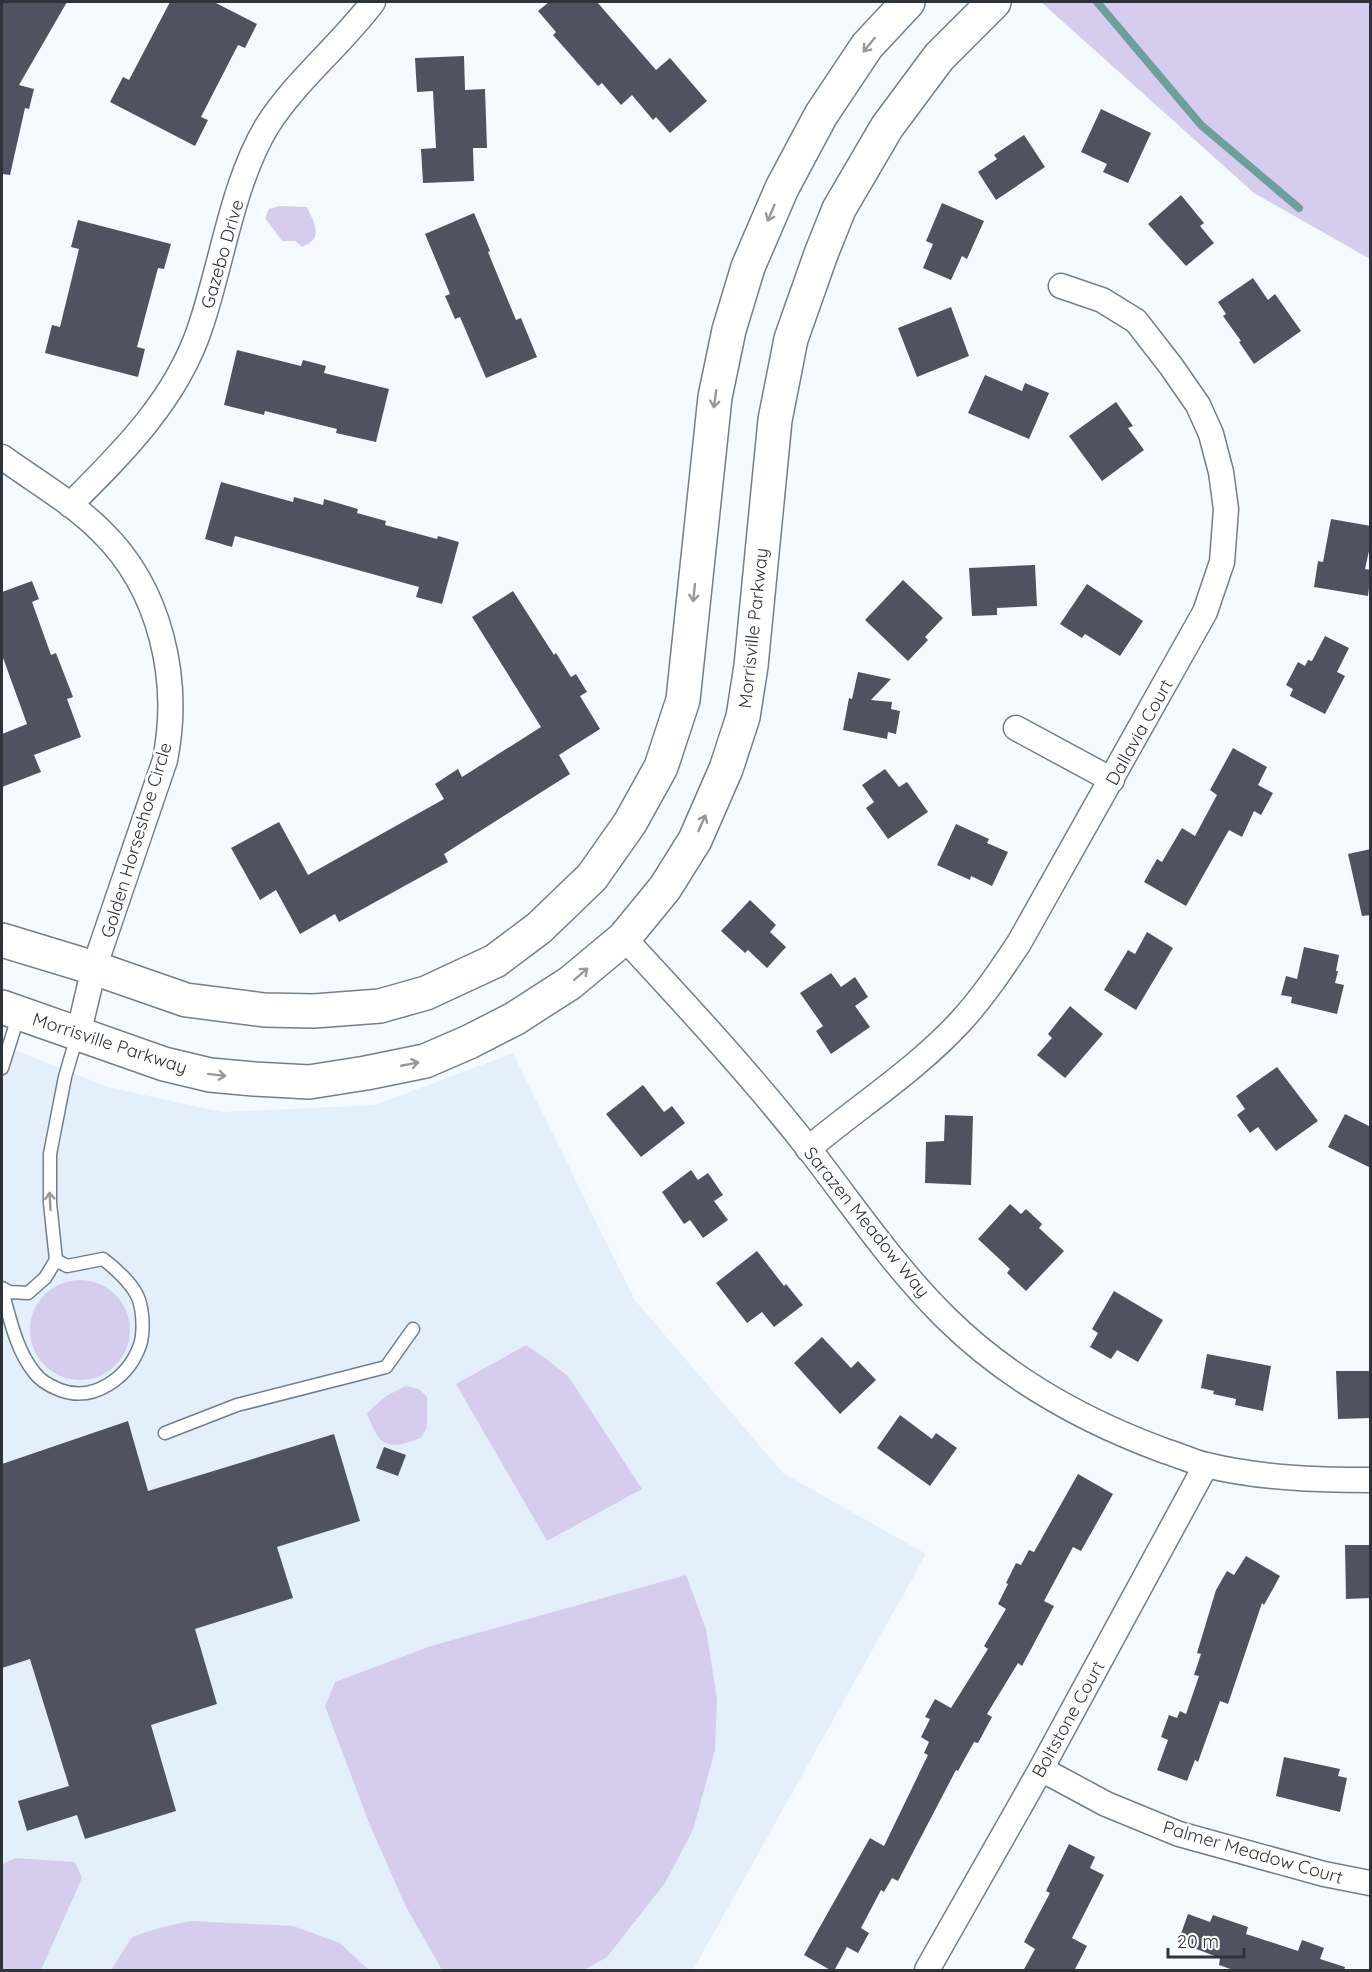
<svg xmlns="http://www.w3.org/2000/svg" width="1372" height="1972" font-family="Quicksand,sans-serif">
<rect width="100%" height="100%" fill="#f4faff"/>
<path fill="#e3f0fb" d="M 2,1045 L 108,1087 L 222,1112 L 375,1105 L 513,1053 L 634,1299 L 783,1473 L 926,1554 L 693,1970 L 17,1970 L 2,1965 Z"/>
<path fill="#d6cdee" d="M 1041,2 L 1370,2 L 1370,259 L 1254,193 Z
M 279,206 L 307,207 C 314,223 325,238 302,247 L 295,241 L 282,241 L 265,218 L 269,209 Z
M30 1330a50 50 0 1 1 100 0a50 50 0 1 1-100 0Z
M 526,1345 L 545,1358 L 568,1376 L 642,1489 L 547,1541 L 456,1384 Z
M 406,1386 L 419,1389 L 427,1397 L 427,1427 L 421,1438 C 387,1451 379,1447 367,1413 L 386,1396 Z
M 686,1575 L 706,1629 L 717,1699 L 715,1750 L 693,1830 L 665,1883 L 607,1957 L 584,1970 L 442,1970 L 405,1905 L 369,1823 L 325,1706 L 335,1682 L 431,1646 Z
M 16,1858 L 75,1862 L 82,1878 L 41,1970 L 2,1970 L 2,1864 Z
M 191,1921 L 293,1926 L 340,1943 L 369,1970 L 111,1970 L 132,1937 L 162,1927 Z"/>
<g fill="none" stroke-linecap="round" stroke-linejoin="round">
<path stroke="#6d9f9c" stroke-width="8" d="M 1097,2 L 1201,125 L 1299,208"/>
</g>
<path fill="#4f5361" d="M 2,2 L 67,2 L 19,85 L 34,89 L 29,109 L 25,108 L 10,175 L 2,174 Z
M 170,2 L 214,2 L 257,24 L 245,48 L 238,45 L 222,76 L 201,117 L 208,120 L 195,146 L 110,102 L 123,77 L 129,80 Z
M 549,2 L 597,2 L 656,70 L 670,58 L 707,101 L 670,133 L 656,117 L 653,120 L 632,95 L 621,105 L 602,83 L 598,86 L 553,35 L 556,32 L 538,11 Z
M 464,56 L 465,90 L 485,89 L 487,148 L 473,148 L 474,181 L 423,183 L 421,149 L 436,148 L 433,91 L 417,92 L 415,58 Z
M 1101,109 L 1151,133 L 1128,183 L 1103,172 L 1107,164 L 1081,152 Z
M 1024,135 L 1045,167 L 996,200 L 978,172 L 997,159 L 994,155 Z
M 1181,195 L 1204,223 L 1200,226 L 1214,243 L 1186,266 L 1148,224 Z
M 942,203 L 984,221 L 967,259 L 962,256 L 951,280 L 923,268 L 933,244 L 926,241 Z
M 474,213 L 490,251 L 488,252 L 516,320 L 521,318 L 537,357 L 486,378 L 460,317 L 455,319 L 445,296 L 450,294 L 425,234 Z
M 78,220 L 171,244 L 164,269 L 158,268 L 137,347 L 145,349 L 138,377 L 45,353 L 52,325 L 60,327 L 79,249 L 71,247 Z
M 1253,278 L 1268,300 L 1275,294 L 1301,331 L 1254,364 L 1239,342 L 1241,341 L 1223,316 L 1226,314 L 1218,302 Z
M 951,307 L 969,356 L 917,377 L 898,328 Z
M 237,350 L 301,366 L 303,360 L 326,366 L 324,373 L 389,389 L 376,442 L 336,433 L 337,429 L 265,411 L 264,415 L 224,405 Z
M 985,375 L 1022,391 L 1025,383 L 1049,393 L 1029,439 L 968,413 Z
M 1116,402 L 1133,426 L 1128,428 L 1144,450 L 1102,481 L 1069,436 Z
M 221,482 L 293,502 L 294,497 L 323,505 L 324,499 L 358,509 L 357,513 L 386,521 L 385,525 L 437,539 L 438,536 L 459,542 L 442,604 L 416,597 L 419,587 L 235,536 L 232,547 L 205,539 Z
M 1331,519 L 1371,526 L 1371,542 L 1365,569 L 1371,570 L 1368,596 L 1314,587 L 1318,561 L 1323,562 Z
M 1035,565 L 1037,606 L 997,608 L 997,615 L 972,616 L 969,568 Z
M 903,580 L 943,618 L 925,637 L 928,640 L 908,661 L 865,620 Z
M 32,581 L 39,599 L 32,602 L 51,655 L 56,653 L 73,697 L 67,699 L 81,737 L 34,755 L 41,772 L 2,787 L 2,734 L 27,724 L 2,655 L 2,592 Z
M 1087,584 L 1143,621 L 1120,656 L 1085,634 L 1082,638 L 1060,624 Z
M 513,591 L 554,655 L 556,653 L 571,677 L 576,674 L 587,692 L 580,696 L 600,729 L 559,755 L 570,774 L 444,854 L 448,862 L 339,922 L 335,914 L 300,934 L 276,890 L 260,900 L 231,848 L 279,822 L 308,875 L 444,799 L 435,784 L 458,769 L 462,777 L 541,727 L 472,617 Z
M 1325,636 L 1349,648 L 1337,672 L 1345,676 L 1325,714 L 1290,696 L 1293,689 L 1286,685 L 1298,662 L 1305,666 L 1308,660 L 1312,661 Z
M 858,672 L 891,679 L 871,700 L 892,702 L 891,709 L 900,711 L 896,734 L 888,732 L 887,739 L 843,730 L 849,698 L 852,699 Z
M 1233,748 L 1267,767 L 1258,785 L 1273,793 L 1261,815 L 1254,811 L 1242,837 L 1229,830 L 1186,906 L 1144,882 L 1157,859 L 1162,862 L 1182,828 L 1195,836 L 1217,795 L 1210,790 Z
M 885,769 L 899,787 L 907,782 L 928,812 L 888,839 L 866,808 L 874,802 L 862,785 Z
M 956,824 L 989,839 L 987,843 L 1008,852 L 992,886 L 971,876 L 970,880 L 937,865 Z
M 1371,849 L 1371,915 L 1362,916 L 1348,854 Z
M 750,900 L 776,925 L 770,932 L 786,947 L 767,968 L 748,950 L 745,953 L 721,931 Z
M 1147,932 L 1173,948 L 1136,1010 L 1104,990 L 1128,950 L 1135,954 Z
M 1304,947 L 1339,955 L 1336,971 L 1338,971 L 1335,983 L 1344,985 L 1337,1014 L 1291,1003 L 1292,997 L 1281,995 L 1286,976 L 1297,979 Z
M 831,973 L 841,987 L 855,977 L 868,997 L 855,1006 L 870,1027 L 831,1054 L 816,1031 L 823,1026 L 800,993 Z
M 1070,1006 L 1103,1034 L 1065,1078 L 1037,1055 L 1052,1038 L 1048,1034 Z
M 1277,1067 L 1318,1121 L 1276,1151 L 1258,1127 L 1250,1133 L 1237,1115 L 1245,1109 L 1236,1096 Z
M 643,1085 L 664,1112 L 672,1106 L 685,1123 L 641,1157 L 606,1114 Z
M 1345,1114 L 1371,1127 L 1371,1168 L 1328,1147 Z
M 945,1115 L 973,1116 L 971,1185 L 925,1183 L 926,1142 L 944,1141 Z
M 691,1170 L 698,1180 L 708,1173 L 723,1195 L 714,1201 L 728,1220 L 703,1238 L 690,1220 L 684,1224 L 662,1192 Z
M 1010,1204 L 1021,1214 L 1026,1209 L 1042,1224 L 1039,1228 L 1064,1251 L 1026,1291 L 1007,1273 L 1010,1269 L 978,1239 Z
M 757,1251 L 784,1286 L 786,1284 L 803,1305 L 774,1327 L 762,1312 L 747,1323 L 716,1283 Z
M 1114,1291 L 1163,1320 L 1138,1362 L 1117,1350 L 1111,1359 L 1090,1347 L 1098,1333 L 1092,1329 Z
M 822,1337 L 851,1368 L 858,1361 L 876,1380 L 840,1414 L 794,1363 Z
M 1207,1354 L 1271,1366 L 1263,1411 L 1235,1405 L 1236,1399 L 1213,1394 L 1214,1391 L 1201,1388 Z
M 1336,1371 L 1371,1371 L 1371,1418 L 1338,1419 Z
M 900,1415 L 932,1439 L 936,1433 L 957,1448 L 930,1486 L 877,1448 Z
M 128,1421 L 148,1491 L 334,1434 L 360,1521 L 277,1547 L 293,1598 L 195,1629 L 217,1704 L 151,1725 L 176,1811 L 85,1839 L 77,1815 L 27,1831 L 18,1801 L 69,1786 L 30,1659 L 2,1668 L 2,1464 Z
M 384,1447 L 406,1455 L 398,1476 L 376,1468 Z
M 1078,1474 L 1113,1494 L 1081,1551 L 1073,1547 L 1044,1601 L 1054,1606 L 1022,1666 L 1018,1663 L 987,1714 L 992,1717 L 978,1743 L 974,1742 L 958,1771 L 956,1770 L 898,1881 L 892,1878 L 884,1892 L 881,1890 L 861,1928 L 869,1933 L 858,1953 L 847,1947 L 834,1971 L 832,1971 L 804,1955 L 870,1838 L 884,1846 L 928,1755 L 924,1753 L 929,1742 L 921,1737 L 930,1719 L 925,1717 L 935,1699 L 951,1708 L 988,1649 L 984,1646 L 1006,1609 L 998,1604 L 1008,1584 L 1006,1583 L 1016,1563 L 1021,1565 L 1029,1550 L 1034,1552 Z
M 1345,1545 L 1370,1545 L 1371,1598 L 1346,1599 Z
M 1246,1556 L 1280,1576 L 1264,1605 L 1262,1603 L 1228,1704 L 1220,1701 L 1198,1762 L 1195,1760 L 1187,1781 L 1157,1770 L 1168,1740 L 1161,1737 L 1169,1715 L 1177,1718 L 1180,1711 L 1186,1714 L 1199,1676 L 1194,1675 L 1201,1654 L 1197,1653 L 1216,1590 L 1227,1571 L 1234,1575 Z
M 1284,1757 L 1340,1769 L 1338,1776 L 1347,1778 L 1340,1812 L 1276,1796 Z
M 1069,1844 L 1095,1857 L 1090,1868 L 1104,1875 L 1072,1938 L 1087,1946 L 1074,1971 L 1023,1971 L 1035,1949 L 1024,1942 L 1050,1893 L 1046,1891 Z
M 1188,1914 L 1210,1922 L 1213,1915 L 1248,1927 L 1246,1934 L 1298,1951 L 1302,1940 L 1324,1948 L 1320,1959 L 1345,1967 L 1344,1971 L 1236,1971 L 1219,1965 L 1220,1958 L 1178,1942 Z"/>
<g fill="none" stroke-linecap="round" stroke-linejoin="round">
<defs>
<path id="service" d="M 2,1068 L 19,1014
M 2,1288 L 9,1292 L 28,1293 L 45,1278 L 56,1260 L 50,1203 L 50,1154 L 65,1077 L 77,1036
M 2,1291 C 10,1318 16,1350 34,1372 C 40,1381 50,1386 60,1390 C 94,1403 129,1377 140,1345 C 144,1333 143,1312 139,1300 C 134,1285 115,1268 103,1259 L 67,1266 L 56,1260
M 165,1433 L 237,1405 L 386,1367 L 413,1329"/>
<path id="minor" d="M 2,457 C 35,481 72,502 101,531 C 161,589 181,680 165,760 L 94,968 L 78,1035
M 70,505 C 122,453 176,400 200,328 C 222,264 232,184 267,126 C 296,80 341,45 373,2
M 1016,728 L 1112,780
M 624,938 C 687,1006 751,1075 809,1149 C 854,1207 894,1267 947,1319 C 1008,1379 1086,1422 1165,1451 C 1179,1455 1193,1462 1206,1465 C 1259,1478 1317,1480 1370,1480
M 808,1149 C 859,1106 916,1070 961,1021 C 983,997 1001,970 1019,943 L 1205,612 L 1222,562 L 1226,509 L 1221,472 L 1211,434 L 1198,405 L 1171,366 L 1136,321 L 1102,300 L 1061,286
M 1041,1769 L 1106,1804 L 1179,1834 L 1324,1874 L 1370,1883
M 927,1970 L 1041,1769 L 1206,1465"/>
<path id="secondary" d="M 2,940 L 94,968 L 186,1000 L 264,1010 L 314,1011 L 380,1006 L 426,993 L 495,961 L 539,928 L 592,877 L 630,823 L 661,767 L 683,700 L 715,397 L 729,330 L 748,267 L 782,188 L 821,115 L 867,46 L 908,2
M 2,1007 L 164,1064 L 210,1075 L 254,1079 L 309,1082 L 366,1073 L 425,1061 L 469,1042 L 514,1019 L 570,983 L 624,938 L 665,888 L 695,840 L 726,769 L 743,717 L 751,666 L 775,420 L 791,339 L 821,254 L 839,209 L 887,127 L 939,57 L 994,2"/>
</defs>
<use href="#service" stroke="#717f8a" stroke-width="15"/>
<use href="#minor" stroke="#717f8a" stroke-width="27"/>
<use href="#secondary" stroke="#717f8a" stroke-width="36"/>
<use href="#service" stroke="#fff" stroke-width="12"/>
<use href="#minor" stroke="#fff" stroke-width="24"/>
<use href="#secondary" stroke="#fff" stroke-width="33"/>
</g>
<defs><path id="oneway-shaft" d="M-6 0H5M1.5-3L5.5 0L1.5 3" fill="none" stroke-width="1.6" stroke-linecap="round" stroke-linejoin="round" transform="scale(1.5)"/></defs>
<g stroke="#96999c">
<use href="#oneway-shaft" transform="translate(869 45) rotate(129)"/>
<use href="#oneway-shaft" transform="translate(771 213) rotate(113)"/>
<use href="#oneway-shaft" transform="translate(715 399) rotate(98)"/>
<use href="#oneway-shaft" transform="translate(694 593) rotate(96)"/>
<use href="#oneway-shaft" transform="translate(702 823) rotate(-66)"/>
<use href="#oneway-shaft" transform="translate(581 974) rotate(-41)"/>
<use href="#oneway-shaft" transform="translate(410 1064) rotate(-11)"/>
<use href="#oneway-shaft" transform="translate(217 1075) rotate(7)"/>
<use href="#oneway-shaft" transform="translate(50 1201) rotate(-93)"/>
</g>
<g text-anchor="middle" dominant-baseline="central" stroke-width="6" stroke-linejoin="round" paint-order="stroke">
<g font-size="18" fill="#2d3338" stroke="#fff">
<text transform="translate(222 254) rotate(-74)">Gazebo Drive</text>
<text transform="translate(753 628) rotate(-84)">Morrisville Parkway</text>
<text transform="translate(1139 732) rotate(-61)">Dallavia Court</text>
<text transform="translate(136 840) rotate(-73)">Golden Horseshoe Circle</text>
<text transform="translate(110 1043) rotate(18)">Morrisville Parkway</text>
<text transform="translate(867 1222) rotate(51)">Sarazen Meadow Way</text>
<text transform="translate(1068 1719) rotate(-61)">Boltstone Court</text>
<text transform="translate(1253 1852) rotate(16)">Palmer Meadow Court</text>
</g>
</g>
<rect width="1372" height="1972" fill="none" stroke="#2d3338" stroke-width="6"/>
<path d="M1168 1948v9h76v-9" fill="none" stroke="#2d3338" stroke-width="3"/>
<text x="1177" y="1948" font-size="18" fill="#2d3338" stroke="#ffffff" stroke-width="4.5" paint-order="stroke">20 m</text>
</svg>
